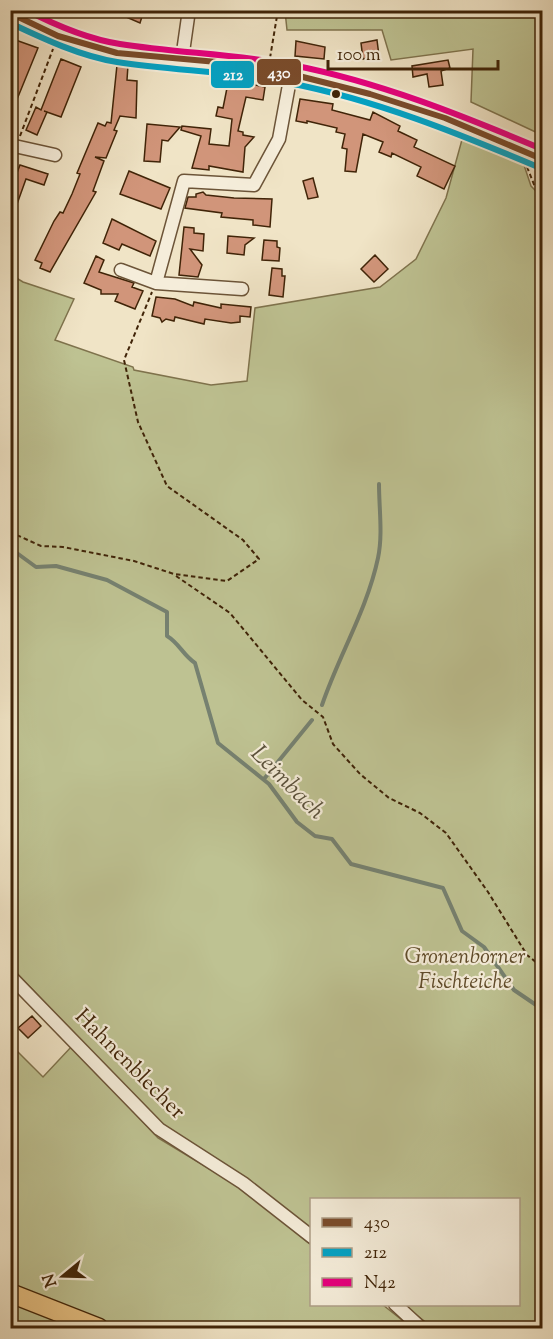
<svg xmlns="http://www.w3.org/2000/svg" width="553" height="1339" font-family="'Sorts Mill Goudy',serif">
<rect width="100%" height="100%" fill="#f0e4c6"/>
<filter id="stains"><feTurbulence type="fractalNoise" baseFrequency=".00333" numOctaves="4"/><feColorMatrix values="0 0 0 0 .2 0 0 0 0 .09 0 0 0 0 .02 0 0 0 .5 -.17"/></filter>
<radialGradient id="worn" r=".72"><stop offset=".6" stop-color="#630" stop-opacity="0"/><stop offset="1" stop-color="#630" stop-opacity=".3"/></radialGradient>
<path fill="#bec292" stroke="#7f734d" stroke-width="1.5" d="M 285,11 L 542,11 L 542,135 L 471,102 L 473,49 L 391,60 L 382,30 L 287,30 Z
M 463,136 L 523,162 L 531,186 L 542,197 L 542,1328 L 433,1328 L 404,1305 L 518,1304 L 518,1200 L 312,1200 L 311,1231 L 162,1125 L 11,967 L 10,274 L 23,282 L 74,299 L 55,340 L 133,367 L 134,370 L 211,385 L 247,381 L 255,308 L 380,287 L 416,259 L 446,198 Z
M 10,1044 L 43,1077 L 72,1046 L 158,1138 L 243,1189 L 311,1245 L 312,1304 L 383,1305 L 412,1328 L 11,1328 Z"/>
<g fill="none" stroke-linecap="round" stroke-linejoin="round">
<path stroke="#768170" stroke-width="4" d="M 10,548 L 36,567 L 56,566 L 107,580 L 167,612 L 167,636 C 179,643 183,655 195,663 L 218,743 L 269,784 L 297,822 L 315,836 L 332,839 L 351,864 L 443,888 L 462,931 L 484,947 L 514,990 L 542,1009
M 322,705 C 339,655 367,610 378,558 C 383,535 379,508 379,484
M 264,779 L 312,720"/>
</g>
<path fill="#d1957a" stroke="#402408" stroke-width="1.5" d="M 110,10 L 144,10 L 140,23 Z
M 10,38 L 38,48 L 11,114 L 10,114 Z
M 377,40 L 379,56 L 363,59 L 361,43 Z
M 296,41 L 325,47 L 324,59 L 295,56 Z
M 61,59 L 81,67 L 61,117 L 44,111 L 47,112 L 37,135 L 26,130 L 36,107 L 41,110 Z
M 448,60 L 450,68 L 441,71 L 443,85 L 429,87 L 427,74 L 413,77 L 412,66 Z
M 117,65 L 128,65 L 127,80 L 137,81 L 136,118 L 120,116 L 114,130 L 117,131 L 106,158 L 95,157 L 104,161 L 93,191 L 96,192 L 50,272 L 40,268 L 42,263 L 35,260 L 54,221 L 60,212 L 63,213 L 72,194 L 80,174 L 77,173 L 98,123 L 105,126 L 107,122 L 111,123 Z
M 218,77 L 265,87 L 263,100 L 246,97 L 238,131 L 243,132 L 243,135 L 254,137 L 245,147 L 243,172 L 209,166 L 209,170 L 192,168 L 201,136 L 181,130 L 182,126 L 211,129 L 209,144 L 229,146 L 232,119 L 216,116 L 218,107 L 223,108 L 227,88 L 216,86 Z
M 300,99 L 333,104 L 332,110 L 370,120 L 373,112 L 400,126 L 398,131 L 417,140 L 414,147 L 455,166 L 444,189 L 417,176 L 421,167 L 392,153 L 391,157 L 379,152 L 383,142 L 363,134 L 356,172 L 345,171 L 347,149 L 342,148 L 345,134 L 336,132 L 337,128 L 307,121 L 307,123 L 296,121 Z
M 147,124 L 180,127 L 168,141 L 162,140 L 160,162 L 144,161 Z
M 20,165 L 48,174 L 44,185 L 26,179 L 12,218 L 10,191 Z
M 129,171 L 170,188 L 161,209 L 120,194 Z
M 313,178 L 318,197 L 308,199 L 303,181 Z
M 203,192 L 206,195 L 234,198 L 272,199 L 270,227 L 253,225 L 253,220 L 221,217 L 222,213 L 185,208 L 188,197 L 196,197 L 196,194 Z
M 112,219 L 156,241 L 150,256 L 122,244 L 119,250 L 103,243 Z
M 184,227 L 194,228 L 194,233 L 204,234 L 203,251 L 190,249 L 202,265 L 198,277 L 179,275 Z
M 228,236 L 254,238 L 245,245 L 244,255 L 227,253 Z
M 264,240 L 277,241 L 277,247 L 280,248 L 279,261 L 262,260 Z
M 375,255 L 388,269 L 374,282 L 361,269 Z
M 96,256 L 104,260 L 99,272 L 134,283 L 132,287 L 143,291 L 135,309 L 115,301 L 118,294 L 101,294 L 101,290 L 84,283 Z
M 272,268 L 282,269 L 282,276 L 285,276 L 283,297 L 269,295 Z
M 156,297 L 175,299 L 193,306 L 194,302 L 221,308 L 221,304 L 251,307 L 250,317 L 240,316 L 240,322 L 231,323 L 205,319 L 204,324 L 175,317 L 174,321 L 166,319 L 162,322 L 160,318 L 152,316 Z
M 32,1016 L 41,1026 L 28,1038 L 18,1028 Z"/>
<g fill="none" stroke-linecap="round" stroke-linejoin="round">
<defs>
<path id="minor" d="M 182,59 L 189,10
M 10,145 L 55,155
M 121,270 L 156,283 L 242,289
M 156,283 L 184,181 L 254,185 L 279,139 L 291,74
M 10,976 L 159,1129 L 243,1183 L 312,1237
M 395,1304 L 421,1328"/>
<path id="tertiary" d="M 10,13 L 58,36 L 117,53 L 217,62 L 291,74 L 370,94 L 445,118 L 542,159"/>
<path id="primary" d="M 10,1293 L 99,1328"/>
</defs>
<use href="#minor" stroke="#6c5438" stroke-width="15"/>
<use href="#tertiary" stroke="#6c5438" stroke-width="18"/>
<use href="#primary" stroke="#402408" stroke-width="21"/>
<path stroke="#402408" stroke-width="2" stroke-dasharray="4.5 3" stroke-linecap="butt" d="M 270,58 L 278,10
M 20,136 L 53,49
M 527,167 L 535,187 L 542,193
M 10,532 L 41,546 L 63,547 L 134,561 L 174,574 L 227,581 L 259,559 L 243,540 L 167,486 L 138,422 L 124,360 L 152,292
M 176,576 L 230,613 L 302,700 L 323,717 L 333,744 L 360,774 L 389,798 L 420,813 L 446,833 L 488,892 L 527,955 L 542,967"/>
<use href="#minor" stroke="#f5edda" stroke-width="12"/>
<use href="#tertiary" stroke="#f5edda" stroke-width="15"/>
<use href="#primary" stroke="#e8c283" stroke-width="18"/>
<defs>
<path id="bus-1" d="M 10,13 L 58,36 L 117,53 L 217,62 L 291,74 L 370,94 L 445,118 L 542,159"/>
<path id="bus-2" d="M 10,23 C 44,39 80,56 117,62 C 174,71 232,71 289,83 C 376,100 457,133 538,167"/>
<path id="bus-3" d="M 26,10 C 55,25 87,39 120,44 C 177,53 235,54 292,65 C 379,82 461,115 542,149"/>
</defs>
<use href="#bus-1" stroke="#f5edda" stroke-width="10"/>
<use href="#bus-2" stroke="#f5edda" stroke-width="10"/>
<use href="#bus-3" stroke="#f5edda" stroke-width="10"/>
<use href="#bus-1" stroke="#7a4b2a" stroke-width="6"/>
<use href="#bus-2" stroke="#03a2c4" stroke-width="6"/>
<use href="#bus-3" stroke="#e5007d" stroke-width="6"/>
</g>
<circle fill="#402408" stroke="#f5edda" stroke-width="2" cx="336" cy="94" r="5"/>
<g text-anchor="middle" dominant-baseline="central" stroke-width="4.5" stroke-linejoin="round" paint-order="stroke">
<g font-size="22" font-style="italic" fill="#604c2a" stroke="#f5edda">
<text x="465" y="958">Gronenborner<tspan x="465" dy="25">Fischteiche</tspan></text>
</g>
<g font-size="22" fill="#402408" stroke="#f5edda">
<text transform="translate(129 1065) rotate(45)">Hahnenblecher</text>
</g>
<g font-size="24" font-style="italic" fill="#5b523c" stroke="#f5edda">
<text transform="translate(287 783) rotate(45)">Leimbach</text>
</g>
</g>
<g stroke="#f5edda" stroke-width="2">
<rect x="256" y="58" width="46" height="28" rx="6" fill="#7a4b2a"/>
<rect x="210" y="60" width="45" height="29" rx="6" fill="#03a2c4"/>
</g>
<g font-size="16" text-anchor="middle" font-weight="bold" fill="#fff">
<text x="279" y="78">430</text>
<text x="233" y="80">212</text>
</g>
<rect width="553" height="1339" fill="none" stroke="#f0e4c6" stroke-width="36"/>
<rect x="12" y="12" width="529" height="1315" fill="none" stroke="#402408" stroke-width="3"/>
<rect x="18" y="18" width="517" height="1303" fill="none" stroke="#402408" stroke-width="1.5"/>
<rect x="310" y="1198" width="210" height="108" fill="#f5edda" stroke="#ad9d86" stroke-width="1.5"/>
<rect x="322" y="1218" width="30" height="9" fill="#7a4b2a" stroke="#ad9d86" stroke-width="1.5"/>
<text x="364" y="1228" font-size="18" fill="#402408">430</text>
<rect x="322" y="1248" width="30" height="9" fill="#03a2c4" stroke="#ad9d86" stroke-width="1.5"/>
<text x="364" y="1258" font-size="18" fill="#402408">212</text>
<rect x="322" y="1278" width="30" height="9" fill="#e5007d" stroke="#ad9d86" stroke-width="1.5"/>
<text x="364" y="1288" font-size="18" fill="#402408">N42</text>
<g transform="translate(63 1276) rotate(251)" stroke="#f5edda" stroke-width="4.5" paint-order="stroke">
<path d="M0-4.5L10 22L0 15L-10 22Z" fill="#402408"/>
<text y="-9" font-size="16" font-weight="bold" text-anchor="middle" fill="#402408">N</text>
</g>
<path d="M328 60v9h170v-9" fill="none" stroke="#402408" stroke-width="3"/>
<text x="337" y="60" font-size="18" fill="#402408" stroke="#f5edda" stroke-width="4.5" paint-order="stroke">100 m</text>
<rect width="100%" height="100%" filter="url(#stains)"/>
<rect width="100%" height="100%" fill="url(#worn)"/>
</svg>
